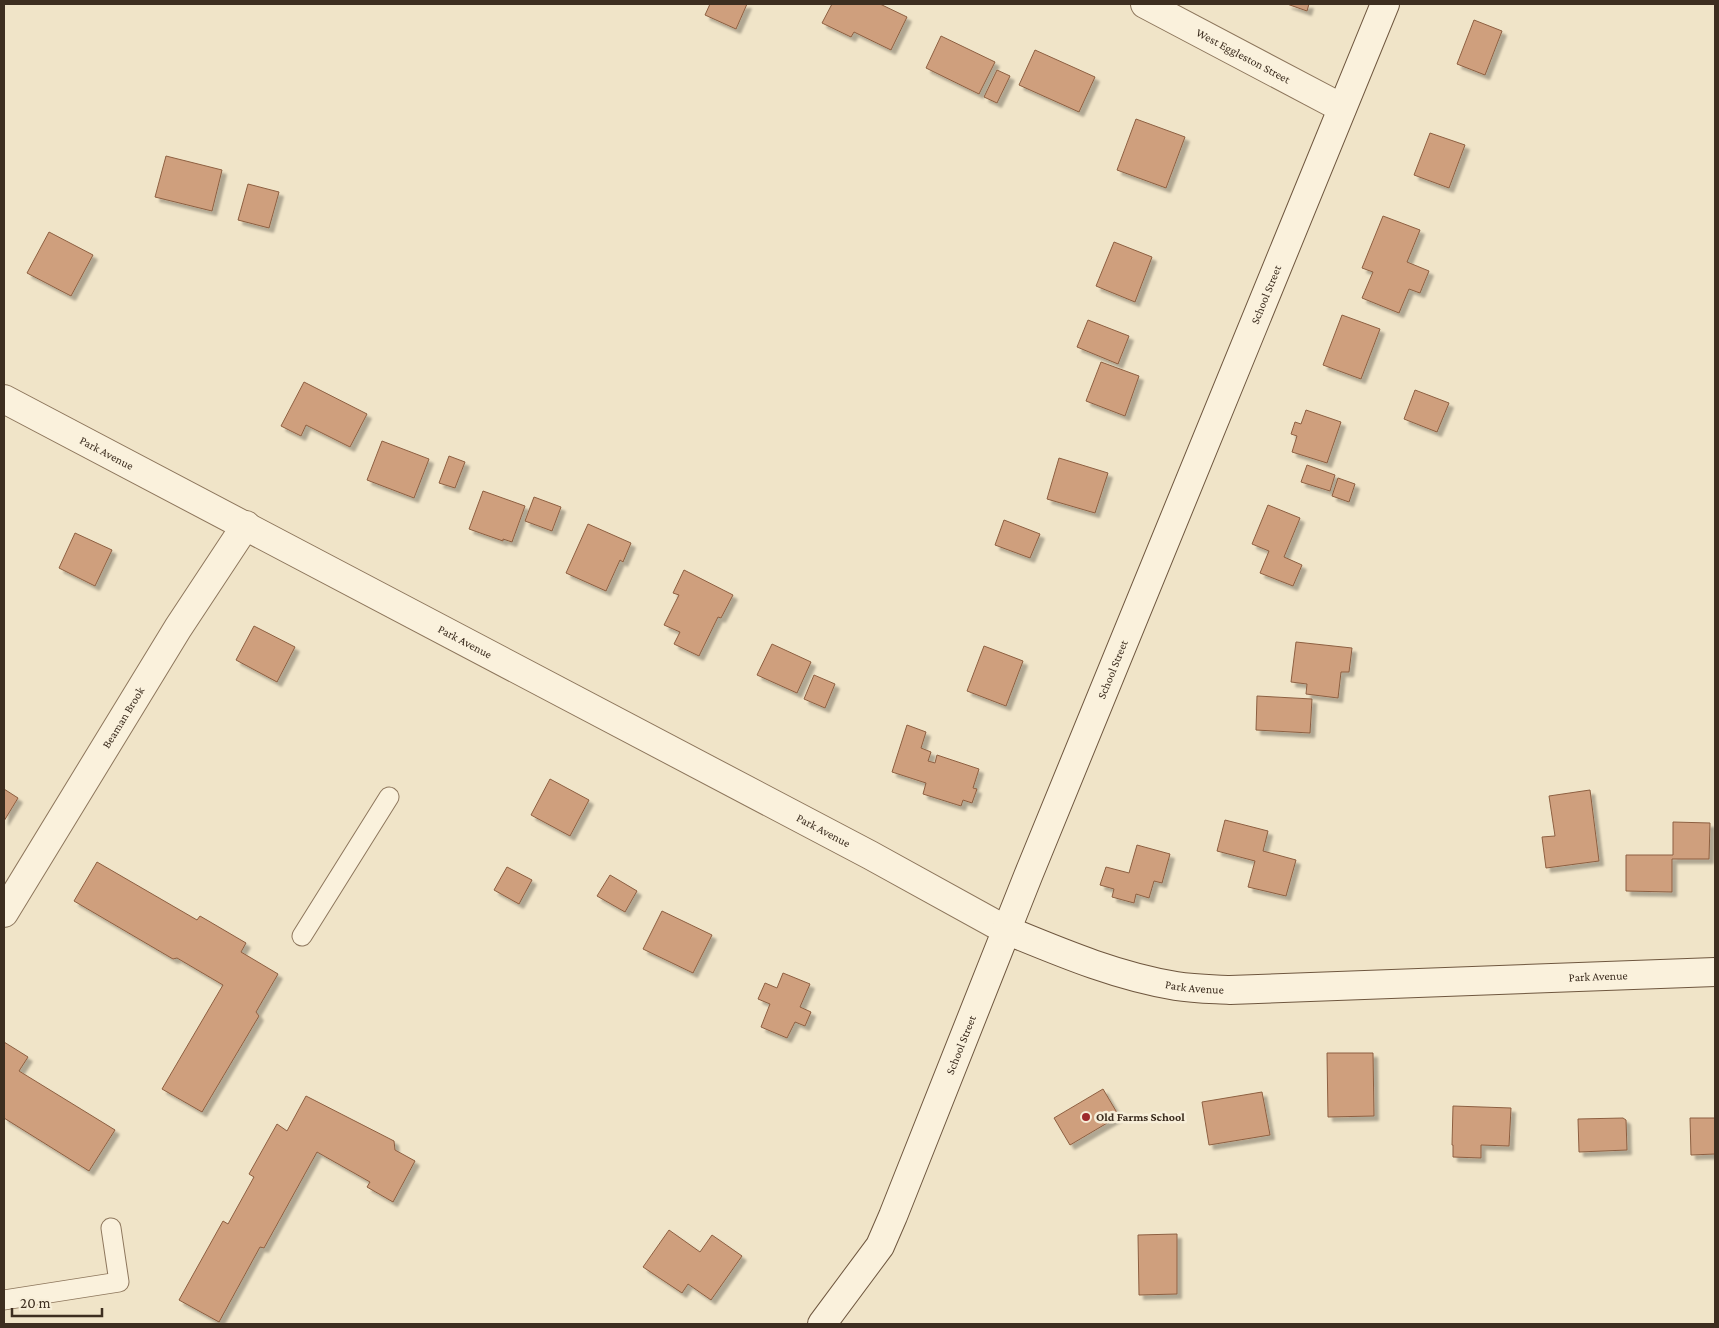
<svg xmlns="http://www.w3.org/2000/svg" width="1719" height="1328" font-family="'Crimson Pro',serif">
<defs>
<filter id="shadow"><feDropShadow dx="4.5" dy="4.5" stdDeviation="1" flood-color="#0004"/></filter>
</defs>
<rect width="100%" height="100%" fill="#f0e4c8"/>
<path fill="#cf9f7d" stroke="#8d5f41" filter="url(#shadow)" d="M 710,4 L 747,4 L 736,29 L 705,15 Z
M 832,4 L 880,4 L 907,17 L 891,50 L 854,32 L 851,37 L 822,23 Z
M 1287,4 L 1309,4 L 1307,11 Z
M 1474,20 L 1502,31 L 1485,75 L 1457,64 Z
M 941,36 L 995,62 L 979,94 L 926,68 Z
M 1035,50 L 1095,77 L 1079,112 L 1019,85 Z
M 997,70 L 1010,76 L 997,103 L 984,97 Z
M 1136,119 L 1185,137 L 1166,188 L 1117,170 Z
M 1430,133 L 1465,145 L 1449,188 L 1414,175 Z
M 166,156 L 222,170 L 212,211 L 155,197 Z
M 248,184 L 279,192 L 269,228 L 238,220 Z
M 1383,216 L 1420,230 L 1407,262 L 1429,271 L 1420,293 L 1409,289 L 1399,313 L 1362,298 L 1373,272 L 1362,268 Z
M 49,232 L 93,255 L 71,296 L 27,273 Z
M 1114,242 L 1152,257 L 1135,302 L 1096,286 Z
M 1342,315 L 1380,329 L 1361,379 L 1323,365 Z
M 1088,320 L 1129,336 L 1118,364 L 1077,347 Z
M 1101,362 L 1139,376 L 1125,416 L 1086,401 Z
M 304,382 L 367,414 L 350,447 L 306,425 L 301,436 L 281,426 Z
M 1415,390 L 1449,403 L 1437,432 L 1404,419 Z
M 1306,410 L 1341,422 L 1327,463 L 1292,452 L 1297,436 L 1291,434 L 1295,422 L 1301,424 Z
M 382,441 L 429,459 L 414,498 L 367,480 Z
M 449,456 L 465,462 L 455,488 L 439,483 Z
M 1059,458 L 1108,473 L 1095,513 L 1047,499 Z
M 1307,465 L 1335,475 L 1330,491 L 1301,482 Z
M 1338,478 L 1355,484 L 1349,502 L 1332,496 Z
M 483,491 L 525,506 L 512,542 L 503,539 L 503,541 L 469,529 Z
M 534,497 L 561,507 L 552,531 L 525,521 Z
M 1268,505 L 1300,518 L 1284,557 L 1302,565 L 1293,586 L 1260,573 L 1269,551 L 1252,544 Z
M 1004,520 L 1040,534 L 1030,558 L 995,545 Z
M 588,524 L 631,543 L 623,562 L 620,560 L 606,591 L 566,573 Z
M 75,533 L 112,550 L 95,586 L 59,568 Z
M 684,570 L 733,595 L 721,618 L 718,617 L 699,656 L 674,644 L 680,632 L 664,625 L 679,595 L 673,593 Z
M 254,626 L 295,647 L 277,682 L 236,660 Z
M 1296,642 L 1352,648 L 1349,672 L 1341,672 L 1338,698 L 1306,694 L 1307,684 L 1291,682 Z
M 772,644 L 811,662 L 797,693 L 757,675 Z
M 984,646 L 1023,661 L 1006,706 L 967,691 Z
M 814,675 L 835,684 L 825,708 L 804,699 Z
M 1257,696 L 1312,699 L 1310,733 L 1256,730 Z
M 907,725 L 926,732 L 921,748 L 931,752 L 928,761 L 935,763 L 937,755 L 979,769 L 973,788 L 977,789 L 972,803 L 963,800 L 961,806 L 923,794 L 926,783 L 892,772 Z
M 550,779 L 589,800 L 570,836 L 531,815 Z
M 4,789 L 18,798 L 4,821 Z
M 1590,790 L 1599,861 L 1546,868 L 1542,837 L 1555,836 L 1549,796 Z
M 1225,820 L 1268,831 L 1263,851 L 1296,860 L 1286,896 L 1248,887 L 1255,861 L 1217,851 Z
M 1673,822 L 1710,823 L 1709,859 L 1672,859 L 1672,892 L 1626,891 L 1626,855 L 1673,855 Z
M 1137,845 L 1170,854 L 1162,883 L 1154,881 L 1149,898 L 1136,894 L 1134,903 L 1112,897 L 1114,889 L 1100,885 L 1106,867 L 1129,873 Z
M 97,862 L 197,920 L 200,916 L 246,943 L 241,952 L 278,974 L 256,1012 L 259,1016 L 202,1112 L 162,1089 L 223,985 L 177,958 L 173,959 L 74,901 Z
M 507,867 L 532,880 L 519,904 L 494,890 Z
M 610,875 L 637,891 L 625,912 L 597,896 Z
M 662,911 L 712,935 L 693,973 L 643,949 Z
M 783,973 L 810,984 L 800,1007 L 811,1012 L 805,1026 L 795,1022 L 787,1038 L 761,1027 L 770,1004 L 758,999 L 765,983 L 777,988 Z
M 4,1042 L 28,1057 L 19,1071 L 115,1130 L 89,1171 L 4,1118 Z
M 1327,1053 L 1373,1053 L 1374,1116 L 1328,1117 Z
M 1103,1089 L 1119,1116 L 1070,1145 L 1054,1118 Z
M 1262,1092 L 1270,1135 L 1209,1145 L 1202,1102 Z
M 306,1096 L 394,1141 L 395,1150 L 415,1161 L 393,1202 L 367,1187 L 370,1182 L 317,1152 L 264,1248 L 260,1247 L 219,1322 L 179,1300 L 223,1221 L 228,1224 L 254,1177 L 249,1174 L 277,1124 L 287,1131 Z
M 1453,1106 L 1511,1108 L 1509,1146 L 1481,1145 L 1481,1158 L 1453,1157 L 1453,1145 L 1452,1145 Z
M 1623,1118 L 1626,1120 L 1627,1150 L 1579,1152 L 1578,1119 Z
M 1690,1118 L 1715,1118 L 1715,1154 L 1691,1155 Z
M 669,1230 L 700,1252 L 712,1235 L 742,1256 L 711,1300 L 688,1284 L 682,1293 L 643,1267 Z
M 1177,1234 L 1177,1294 L 1139,1295 L 1138,1235 Z"/>
<g fill="none" stroke-linecap="round" stroke-linejoin="round">
<defs>
<path id="service" d="M 302,936 L 389,797
M 4,1300 L 119,1282 L 111,1228"/>
<g id="minor">
<path id="s1" d="M 1145,4 L 1342,108"/>
<path id="s2" d="M 4,913 L 178,628 L 246,525"/>
</g>
<g id="tertiary">
<path id="s3" d="M 4,399 L 870,855 L 1006,930"/>
</g>
<g id="secondary">
<path id="s4" d="M 1006,930 C 1062,953 1116,976 1176,986 C 1194,989 1212,989 1230,990 L 1715,972"/>
<path id="s5" d="M 822,1324 L 880,1246 L 893,1216 L 1028,876 L 1385,4"/>
</g>
</defs>
<use href="#service" stroke="#8d765c" stroke-width="21"/>
<use href="#minor" stroke="#8d765c" stroke-width="30"/>
<use href="#tertiary" stroke="#8d765c" stroke-width="30"/>
<use href="#secondary" stroke="#6f573f" stroke-width="30"/>
<use href="#service" stroke="#faf1dc" stroke-width="19"/>
<use href="#minor" stroke="#faf1dc" stroke-width="28"/>
<use href="#tertiary" stroke="#faf1dc" stroke-width="28"/>
<use href="#secondary" stroke="#faf1dc" stroke-width="28"/>
</g>
<circle fill="#9e2a2b" stroke="#f7eed8" stroke-width="2" cx="1086" cy="1117" r="5"/>
<g text-anchor="middle" dominant-baseline="central" stroke-width="5" stroke-linejoin="round" paint-order="stroke">
<g font-size="12" fill="#3d2e20" stroke="#f7eed8">
<text stroke="none"><textPath href="#s1" startOffset="111">West Eggleston Street</textPath></text>
<text stroke="none"><textPath href="#s5" startOffset="1124">School Street</textPath></text>
<text stroke="none"><textPath href="#s3" startOffset="116">Park Avenue</textPath></text>
<text stroke="none"><textPath href="#s3" startOffset="521">Park Avenue</textPath></text>
<text stroke="none"><textPath href="#s5" startOffset="719">School Street</textPath></text>
<text stroke="none"><textPath href="#s2" startOffset="229">Beaman Brook</textPath></text>
<text stroke="none"><textPath href="#s3" startOffset="926">Park Avenue</textPath></text>
<text stroke="none"><textPath href="#s4" startOffset="602">Park Avenue</textPath></text>
<text stroke="none"><textPath href="#s4" startOffset="198">Park Avenue</textPath></text>
<text stroke="none"><textPath href="#s5" startOffset="314">School Street</textPath></text>
</g>
<g font-size="12" font-weight="bold" fill="#3d2e20" stroke="#f7eed8" text-anchor="start">
<text x="1096" y="1117">Old Farms School</text>
</g>
</g>
<rect width="1719" height="1328" fill="none" stroke="#3d2e20" stroke-width="10"/>
<path d="M12 1308v8h90v-8" fill="none" stroke="#3d2e20" stroke-width="2.5"/>
<text x="20" y="1308" font-size="15" fill="#3d2e20" stroke="#f7eed8" stroke-width="4" paint-order="stroke">20 m</text>
</svg>
